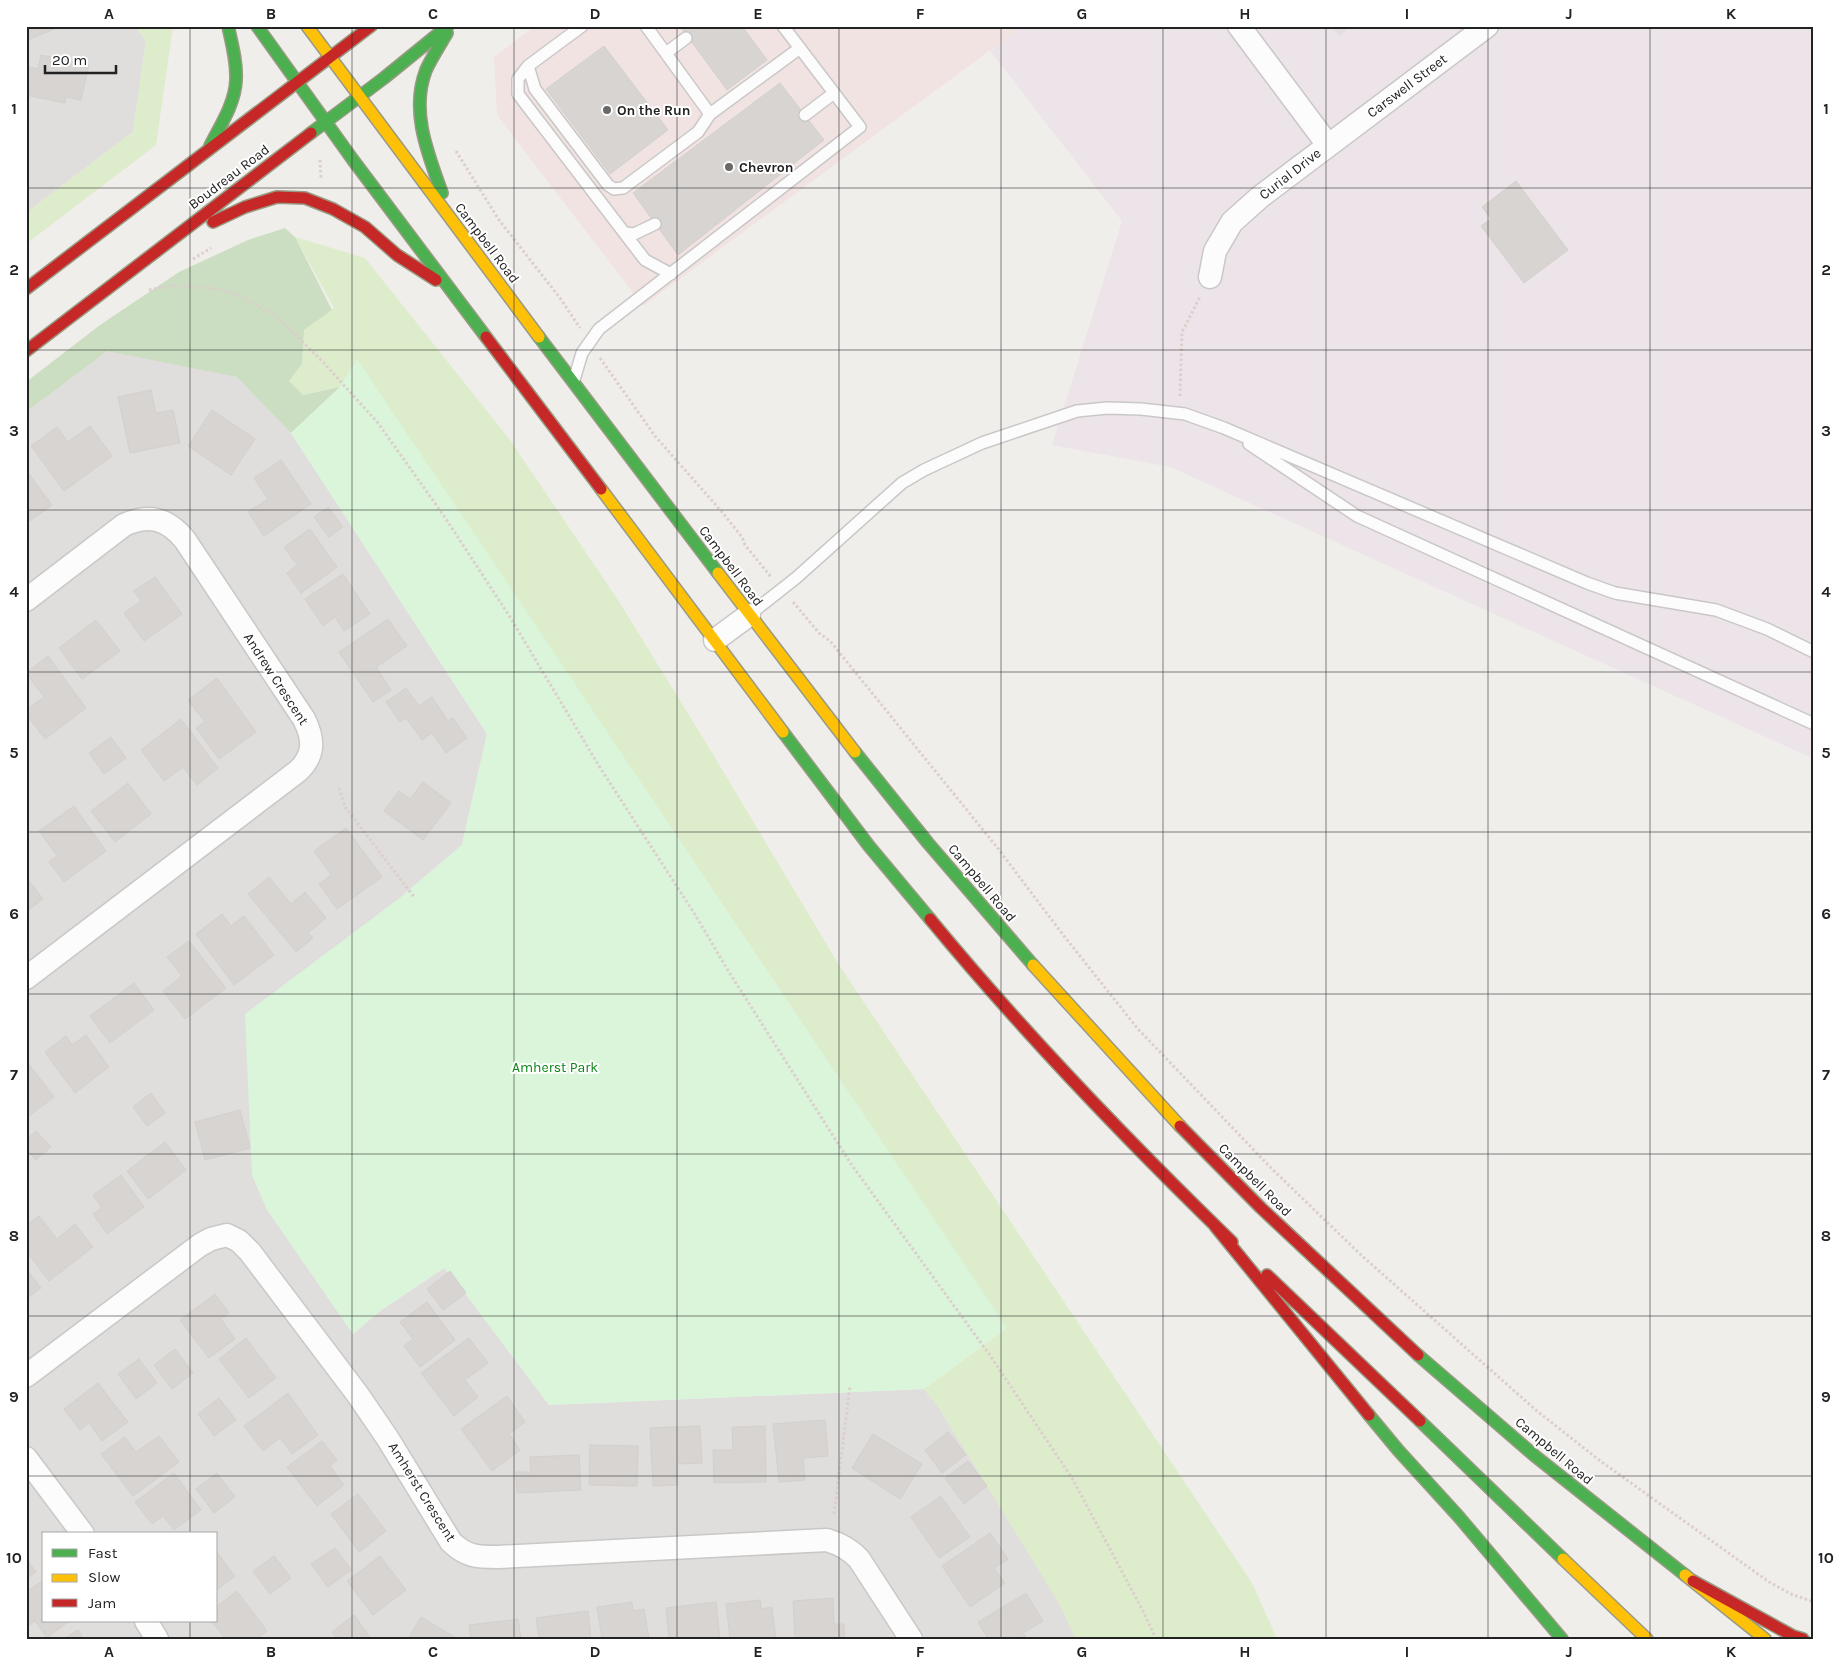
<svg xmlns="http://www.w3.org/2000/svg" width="1840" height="1665" font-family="Karla,sans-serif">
<rect width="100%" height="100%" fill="#f0eeeb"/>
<path fill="#dfdedc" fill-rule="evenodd" d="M 26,26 L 135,26 L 146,41 L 133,132 L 26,213 Z
M 106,350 L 238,377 L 291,433 L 487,734 L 462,845 L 401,897 L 266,1208 L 353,1334 L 380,1311 L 444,1268 L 467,1296 L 549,1405 L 924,1389 L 939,1408 L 1058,1600 L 1076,1639 L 26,1639 L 26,412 ZM 44,1534 L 216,1534 L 216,1621 L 44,1621 Z"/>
<path fill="#f1e3e1" d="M 535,26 L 1023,26 L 643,306 L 497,115 L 494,57 Z"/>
<path fill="#ede4e9" d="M 1023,26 L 1814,26 L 1814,759 L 1170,467 L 1052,445 L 1122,221 L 990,51 Z"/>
<path fill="#ddeccb" d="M 135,26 L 173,26 L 156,145 L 26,244 L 26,213 L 133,132 L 146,41 Z
M 295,237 L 365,258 L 510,440 L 618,600 L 708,746 L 839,965 L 1252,1583 L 1277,1639 L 1076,1639 L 1060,1605 L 939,1408 L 924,1389 L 1006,1329 L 357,360 L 340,387 L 303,395 L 289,381 L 302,364 L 304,330 L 334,308 Z"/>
<path fill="#cbdec1" d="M 285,228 L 295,237 L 332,310 L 304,330 L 302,364 L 289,381 L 303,395 L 340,387 L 291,433 L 237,377 L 107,351 L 26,412 L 26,382 L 100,325 L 179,272 L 248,240 Z"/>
<path fill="#daf5da" d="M 357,359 L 1007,1328 L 924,1389 L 549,1405 L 467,1296 L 444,1268 L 380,1311 L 353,1334 L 266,1208 L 252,1175 L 245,1014 L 401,897 L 462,845 L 487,734 L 291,433 L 340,387 Z"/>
<path fill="#e0dfde" d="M 1332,26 L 1352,26 L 1339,36 Z"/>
<path fill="#d7d4d2" stroke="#d3d0cc" d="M 26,26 L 61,26 L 28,40 L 26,35 Z
M 680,26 L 742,26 L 767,60 L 727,90 Z
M 604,46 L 668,130 L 610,174 L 546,89 Z
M 41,55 L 89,65 L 81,100 L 66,97 L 65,103 L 26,95 L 26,66 L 38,69 Z
M 780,83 L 824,140 L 678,255 L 633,193 Z
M 1516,181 L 1568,250 L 1524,283 L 1481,226 L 1491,219 L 1482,207 Z
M 151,390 L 156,413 L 173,410 L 180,443 L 130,453 L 118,397 Z
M 212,410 L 255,439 L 231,475 L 188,446 Z
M 90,426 L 112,456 L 64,491 L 31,446 L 57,427 L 68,442 Z
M 281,460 L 311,504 L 264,536 L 248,512 L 268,499 L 254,478 Z
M 26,470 L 52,505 L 26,524 Z
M 328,507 L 343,527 L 329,537 L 314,517 Z
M 310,529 L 337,567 L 301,593 L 287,573 L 297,565 L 284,547 Z
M 343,574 L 370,614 L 344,631 L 335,617 L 323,626 L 305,599 Z
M 155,577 L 182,614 L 144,641 L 124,613 L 141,601 L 134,591 Z
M 388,619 L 407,646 L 376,667 L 391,690 L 373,702 L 339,652 Z
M 96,620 L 120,651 L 82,679 L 59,648 Z
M 48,656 L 86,708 L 45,739 L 26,714 L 26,710 L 44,697 L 26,673 Z
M 217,678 L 256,732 L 219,759 L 196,728 L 205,722 L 188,700 Z
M 406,688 L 419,706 L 432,697 L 448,721 L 453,718 L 467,738 L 446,753 L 432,733 L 422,740 L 406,718 L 400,722 L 386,702 Z
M 181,719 L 218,768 L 197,785 L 183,767 L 164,781 L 141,750 Z
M 111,737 L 126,758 L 104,774 L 89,753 Z
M 423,782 L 451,803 L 423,840 L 384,811 L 399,791 L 410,799 Z
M 128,783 L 151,814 L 115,842 L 91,811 Z
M 74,806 L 106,851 L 64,882 L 49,862 L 57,856 L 39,831 Z
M 346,828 L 382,877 L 337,909 L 319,884 L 331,875 L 314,851 Z
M 26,877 L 43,899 L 26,912 Z
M 269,877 L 291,904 L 305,892 L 326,918 L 308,933 L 313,938 L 296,952 L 248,894 Z
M 222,914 L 231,926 L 244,916 L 274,955 L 234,985 L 196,934 Z
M 189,941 L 226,988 L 185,1019 L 163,991 L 182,976 L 167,957 Z
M 134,983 L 154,1010 L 110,1043 L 90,1016 Z
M 86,1035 L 109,1067 L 75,1093 L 45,1052 L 66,1036 L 72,1045 Z
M 28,1063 L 54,1097 L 26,1118 L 26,1065 Z
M 151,1093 L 165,1113 L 147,1126 L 133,1107 Z
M 240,1110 L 250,1148 L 205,1160 L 195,1122 Z
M 36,1131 L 51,1147 L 36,1160 L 26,1149 L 26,1140 Z
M 165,1142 L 186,1170 L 148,1199 L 127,1171 Z
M 121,1175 L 144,1207 L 107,1234 L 93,1214 L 102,1208 L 93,1195 Z
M 39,1216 L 57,1239 L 75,1224 L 93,1247 L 49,1281 L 26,1251 L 26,1225 Z
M 26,1268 L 41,1288 L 26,1299 Z
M 450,1271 L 466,1293 L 443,1310 L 427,1289 Z
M 215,1294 L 229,1313 L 221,1319 L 235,1339 L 209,1358 L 180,1320 Z
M 427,1302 L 455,1340 L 420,1367 L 404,1346 L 413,1339 L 400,1322 Z
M 246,1338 L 276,1378 L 249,1398 L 219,1359 Z
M 469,1338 L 488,1363 L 465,1380 L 478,1397 L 454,1416 L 421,1373 Z
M 175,1349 L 193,1373 L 172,1389 L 154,1365 Z
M 139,1359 L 157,1383 L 136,1399 L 118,1374 Z
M 98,1383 L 128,1422 L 102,1441 L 89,1423 L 80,1430 L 64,1409 Z
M 288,1393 L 318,1435 L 292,1454 L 280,1438 L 263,1451 L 244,1426 Z
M 507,1396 L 525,1422 L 509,1434 L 520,1450 L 492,1471 L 461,1429 Z
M 219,1398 L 236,1420 L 214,1436 L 198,1414 Z
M 825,1420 L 828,1456 L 803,1458 L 805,1480 L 779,1482 L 773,1424 Z
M 700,1426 L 702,1463 L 677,1464 L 678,1485 L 653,1486 L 650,1428 Z
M 765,1426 L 766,1482 L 714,1483 L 713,1450 L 733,1450 L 732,1427 Z
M 948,1432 L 966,1455 L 942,1473 L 925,1450 Z
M 873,1434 L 922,1464 L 900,1499 L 852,1468 Z
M 159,1436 L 179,1462 L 133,1496 L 101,1454 L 125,1437 L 136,1452 Z
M 322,1441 L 337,1460 L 330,1466 L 344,1485 L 317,1506 L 287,1467 Z
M 590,1445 L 638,1446 L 637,1486 L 589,1485 Z
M 579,1455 L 581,1490 L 517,1493 L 516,1472 L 531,1472 L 530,1457 Z
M 968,1461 L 987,1486 L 964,1504 L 945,1478 Z
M 174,1473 L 201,1510 L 174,1530 L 163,1516 L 152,1524 L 135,1502 Z
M 217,1473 L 235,1497 L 214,1513 L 196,1489 Z
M 358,1494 L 386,1531 L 359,1552 L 331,1514 Z
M 941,1496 L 970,1537 L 939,1558 L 911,1517 Z
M 990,1533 L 1008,1559 L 994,1568 L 1005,1583 L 970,1607 L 942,1566 Z
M 335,1548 L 351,1570 L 328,1587 L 311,1564 Z
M 216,1551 L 235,1576 L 216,1590 Z
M 274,1556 L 291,1578 L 270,1594 L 253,1571 Z
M 380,1556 L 406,1590 L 373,1615 L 347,1581 Z
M 26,1559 L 36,1572 L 26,1579 Z
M 44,1580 L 44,1621 L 69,1621 L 47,1638 L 35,1621 L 26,1628 L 26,1592 Z
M 237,1591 L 267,1631 L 257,1639 L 225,1639 L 212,1621 L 216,1621 L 216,1607 Z
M 1026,1593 L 1043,1621 L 1023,1633 L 1027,1639 L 988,1639 L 978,1622 Z
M 833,1598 L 834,1624 L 844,1624 L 845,1639 L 795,1639 L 793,1601 Z
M 760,1600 L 761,1609 L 772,1607 L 776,1639 L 730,1638 L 726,1604 Z
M 632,1602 L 633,1611 L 644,1609 L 649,1639 L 602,1639 L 597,1607 Z
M 716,1602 L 720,1639 L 669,1639 L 666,1608 Z
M 588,1611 L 591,1639 L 539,1639 L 536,1618 Z
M 354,1615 L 370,1637 L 367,1639 L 337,1639 L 332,1632 Z
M 421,1617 L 458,1639 L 408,1639 Z
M 518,1619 L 521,1639 L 471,1639 L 469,1625 Z
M 78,1630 L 84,1639 L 64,1639 Z"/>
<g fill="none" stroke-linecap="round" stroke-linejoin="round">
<defs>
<path id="lane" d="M 582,26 L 528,66 L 518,79 L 518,94 L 645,260 L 671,274
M 646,26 L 710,114 L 800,48
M 666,53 L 686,38
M 528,66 L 535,89 L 608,185 L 614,189 L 623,188 L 698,132 L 710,114
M 805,115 L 834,93
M 625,233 L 634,234 L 655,224
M 574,380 L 582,353 L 599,329 L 860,127 L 783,26
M 1249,444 L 1357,516 L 1814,724
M 749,615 L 796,578 L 902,483 L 924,470 L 982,443 L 1077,411 L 1107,408 L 1141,409 L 1185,414 L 1224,428 L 1587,583 L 1615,593 L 1716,610 L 1767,629 L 1814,652"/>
<path id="street" d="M 1239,26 L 1328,145
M 1210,277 L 1215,251 L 1232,222 L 1260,197 L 1487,26
M 26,600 L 124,525 C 149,514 167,518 185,540 L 304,719 C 314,739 315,755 298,771 L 26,978
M 715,640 L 749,615
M 26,1376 L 200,1245 L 211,1239 L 227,1235 L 239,1241 L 250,1252 L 358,1395 L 388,1439 L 451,1542 C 467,1557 477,1557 498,1557 L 827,1540 C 840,1544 850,1549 859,1559 L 911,1639
M 26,1458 L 83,1534
M 146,1621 L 157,1639"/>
<path id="fast" d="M 257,26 L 353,160 L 486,337
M 311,133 L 384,78 L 448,26
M 210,146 C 220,126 235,104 236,80 C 237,62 232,44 228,26
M 442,193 C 428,154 410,111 426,70 C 432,57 440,45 447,33
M 539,337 L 718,573
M 783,732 L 869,846 L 930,919
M 855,752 L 928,843 L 1033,965
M 1418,1355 L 1535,1456 L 1685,1575
M 1369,1415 L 1398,1450 L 1459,1517 L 1562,1639
M 1420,1421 L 1563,1559"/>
<path id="slow" d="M 307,26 L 539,337
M 601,489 L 783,732
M 718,573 L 855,752
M 1033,965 L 1180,1126
M 1563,1559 L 1647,1639
M 1685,1575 L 1765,1639"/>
<path id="jam" d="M 213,222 L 245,207 L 277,197 L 305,198 L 333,209 L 365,227 L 397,255 L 436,280
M 26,289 L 371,26
M 486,337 L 601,489
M 26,351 L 311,133
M 930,919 C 1024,1033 1126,1139 1232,1242
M 1180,1126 L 1261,1208 L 1418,1355
M 1215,1226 L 1369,1415
M 1267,1275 L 1420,1421
M 1693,1581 L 1793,1636 L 1803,1639"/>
</defs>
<use href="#lane" stroke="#c9c8c7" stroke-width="14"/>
<use href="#street" stroke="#c9c8c7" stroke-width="25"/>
<use href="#fast" stroke="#999a82" stroke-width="14"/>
<use href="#slow" stroke="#999a82" stroke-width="14"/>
<use href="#jam" stroke="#999a82" stroke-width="14"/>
<path stroke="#dccecd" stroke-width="3" stroke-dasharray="2.5 2.5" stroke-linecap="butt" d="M 456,151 L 499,220 L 560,298 L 580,328
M 320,160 L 321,178
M 193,259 L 211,248
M 149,290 L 176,285 L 209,288 L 231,292 L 275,315 L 322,361 L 378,423 L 444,516 L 510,617 L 599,766 L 694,913 L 729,972 L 851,1164 L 989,1354 L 1072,1478 L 1143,1611 L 1156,1639
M 600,358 L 655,436 L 722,512 L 742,537 L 745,545 L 771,577
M 1180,396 L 1182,332 L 1200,297
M 793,602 L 819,633 L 830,641 L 996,846 L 1064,936 L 1138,1029 L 1271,1168 L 1361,1255 L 1537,1411 L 1599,1460 L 1769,1582 L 1791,1594 L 1814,1602
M 339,788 L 345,807 L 415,898
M 834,1514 L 850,1386"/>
<use href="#lane" stroke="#fdfcfc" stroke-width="11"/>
<use href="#street" stroke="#fdfcfc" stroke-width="22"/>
<use href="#fast" stroke="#4caf50" stroke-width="11"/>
<use href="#slow" stroke="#ffc107" stroke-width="11"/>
<use href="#jam" stroke="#c62828" stroke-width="11"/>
</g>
<path fill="none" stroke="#222" stroke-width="1" stroke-opacity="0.55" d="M 190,26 L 190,1534M 352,26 L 352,1639M 514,26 L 514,1639M 677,26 L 677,1639M 839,26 L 839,1639M 1001,26 L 1001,1639M 1163,26 L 1163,1639M 1326,26 L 1326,1639M 1488,26 L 1488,1639M 1650,26 L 1650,1639M 26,188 L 1814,188M 26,350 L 1814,350M 26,510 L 1814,510M 26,672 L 1814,672M 26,832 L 1814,832M 26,994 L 1814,994M 26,1154 L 1814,1154M 26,1316 L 1814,1316M 26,1476 L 1814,1476M 190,1621 L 190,1639"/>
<g fill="#6a6968" stroke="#fff" stroke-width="2">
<circle cx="607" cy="110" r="5"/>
<circle cx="729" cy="167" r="5"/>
</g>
<g text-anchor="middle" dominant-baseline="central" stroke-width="4" stroke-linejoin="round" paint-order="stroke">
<g font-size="14" fill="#222" stroke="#fff">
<text transform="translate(1407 86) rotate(-37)">Carswell Street</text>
<text transform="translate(1290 174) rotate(-38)">Curial Drive</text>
<text transform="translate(229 177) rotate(-37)">Boudreau Road</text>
<text transform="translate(487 243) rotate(53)">Campbell Road</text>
<text transform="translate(731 566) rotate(53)">Campbell Road</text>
<text transform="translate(276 679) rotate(57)">Andrew Crescent</text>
<text transform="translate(982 883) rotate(50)">Campbell Road</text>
<text transform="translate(1255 1180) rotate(45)">Campbell Road</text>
<text transform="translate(1554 1451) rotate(40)">Campbell Road</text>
<text transform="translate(422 1492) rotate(58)">Amherst Crescent</text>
</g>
<g font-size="14" font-weight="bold" fill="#222" stroke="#fff" text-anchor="start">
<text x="617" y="110">On the Run</text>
<text x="739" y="167">Chevron</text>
</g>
<g font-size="14" fill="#0c8416" stroke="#fff">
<text x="555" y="1067">Amherst Park</text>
</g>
</g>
<rect width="1840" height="1665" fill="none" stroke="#ffffff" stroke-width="55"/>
<rect x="42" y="1532" width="175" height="90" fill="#ffffff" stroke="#a7a7a7"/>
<rect x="52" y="1549" width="25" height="8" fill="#4caf50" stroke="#a7a7a7"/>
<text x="88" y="1558" font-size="15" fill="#222222">Fast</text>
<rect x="52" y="1574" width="25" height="8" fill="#ffc107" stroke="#a7a7a7"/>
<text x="88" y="1582" font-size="15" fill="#222222">Slow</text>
<rect x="52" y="1599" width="25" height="8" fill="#c62828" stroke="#a7a7a7"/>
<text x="88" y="1608" font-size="15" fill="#222222">Jam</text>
<path d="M45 65v8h71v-8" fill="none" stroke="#222222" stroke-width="2.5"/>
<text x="52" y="65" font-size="15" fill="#222222" stroke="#ffffff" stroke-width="4" paint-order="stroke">20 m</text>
<rect x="28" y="28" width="1784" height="1610" fill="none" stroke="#222" stroke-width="2"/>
<g font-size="16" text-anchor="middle" font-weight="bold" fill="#222">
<text x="109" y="19">A</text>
<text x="271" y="19">B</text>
<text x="433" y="19">C</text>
<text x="595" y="19">D</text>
<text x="758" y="19">E</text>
<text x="920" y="19">F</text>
<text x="1082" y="19">G</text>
<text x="1245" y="19">H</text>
<text x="1407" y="19">I</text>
<text x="1569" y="19">J</text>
<text x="1731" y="19">K</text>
<text x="14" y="114">1</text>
<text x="1826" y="114">1</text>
<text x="14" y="275">2</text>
<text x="1826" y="275">2</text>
<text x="14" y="436">3</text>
<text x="1826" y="436">3</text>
<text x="14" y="597">4</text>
<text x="1826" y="597">4</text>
<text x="14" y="758">5</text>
<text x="1826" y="758">5</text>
<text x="14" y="919">6</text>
<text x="1826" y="919">6</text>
<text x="14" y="1080">7</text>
<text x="1826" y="1080">7</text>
<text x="14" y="1241">8</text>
<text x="1826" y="1241">8</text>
<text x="14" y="1402">9</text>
<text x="1826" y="1402">9</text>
<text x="14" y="1563">10</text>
<text x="1826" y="1563">10</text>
<text x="109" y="1657">A</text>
<text x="271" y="1657">B</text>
<text x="433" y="1657">C</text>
<text x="595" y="1657">D</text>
<text x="758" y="1657">E</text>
<text x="920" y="1657">F</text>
<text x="1082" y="1657">G</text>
<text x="1245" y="1657">H</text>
<text x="1407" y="1657">I</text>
<text x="1569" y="1657">J</text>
<text x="1731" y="1657">K</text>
</g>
</svg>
